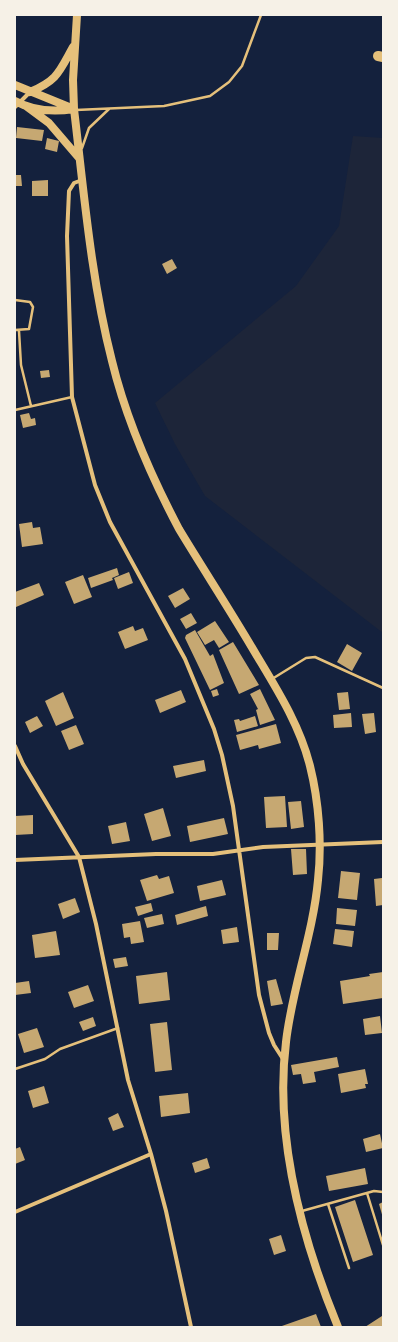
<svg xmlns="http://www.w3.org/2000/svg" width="398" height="1342" font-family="Roboto,sans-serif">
<rect width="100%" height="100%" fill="#14213d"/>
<path fill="#1d2539" d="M 353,136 L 383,138 L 383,633 L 205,496 L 175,444 L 155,403 L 296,286 L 339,226 Z"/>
<path fill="#c6a872" d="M 17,127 L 44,130 L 42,141 L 16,138 Z
M 47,138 L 59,141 L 57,152 L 45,149 Z
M 15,175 L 21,175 L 22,186 L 15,186 Z
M 48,180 L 48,196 L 32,196 L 32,181 Z
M 172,259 L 177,268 L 167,274 L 162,264 Z
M 49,370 L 50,377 L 41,378 L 40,371 Z
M 29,413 L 31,419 L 35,418 L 36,425 L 23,428 L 20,415 Z
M 32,522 L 33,528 L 40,527 L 43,544 L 22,547 L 19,524 Z
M 117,568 L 119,575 L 112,578 L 113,580 L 91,588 L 88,578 Z
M 129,572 L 133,583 L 118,589 L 114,578 Z
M 83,575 L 92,597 L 74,604 L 65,582 Z
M 39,583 L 44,595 L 16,607 L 15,592 Z
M 183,588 L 190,599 L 175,608 L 168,596 Z
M 191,613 L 197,623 L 186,629 L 180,619 Z
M 215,621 L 229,642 L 219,648 L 214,640 L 205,645 L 197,632 Z
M 133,626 L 135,631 L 143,628 L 148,640 L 125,649 L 118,632 Z
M 195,630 L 210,656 L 213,654 L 224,683 L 210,690 L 185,638 L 186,635 Z
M 233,642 L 259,685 L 239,694 L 219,650 Z
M 347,644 L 362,653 L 352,671 L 337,662 Z
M 217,689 L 219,695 L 213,697 L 211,691 Z
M 260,689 L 275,720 L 260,725 L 256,710 L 258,709 L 250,694 Z
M 181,690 L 186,702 L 160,713 L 155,700 Z
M 63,692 L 74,718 L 56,726 L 45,701 Z
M 348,692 L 350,709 L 339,710 L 337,693 Z
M 351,713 L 352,727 L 334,728 L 333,715 Z
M 374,713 L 376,732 L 365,734 L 362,714 Z
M 37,716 L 43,726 L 30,733 L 25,722 Z
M 255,716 L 258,726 L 237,732 L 234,720 L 239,719 L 240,721 Z
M 276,724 L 281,743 L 259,749 L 258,745 L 240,750 L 236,735 Z
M 76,725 L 84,744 L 69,750 L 61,731 Z
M 204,760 L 206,771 L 176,778 L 173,766 Z
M 285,796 L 287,827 L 266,828 L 264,797 Z
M 301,801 L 304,827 L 291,829 L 288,802 Z
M 163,808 L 171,836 L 152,841 L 144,814 Z
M 33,815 L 33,834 L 15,835 L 15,816 Z
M 224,818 L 228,834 L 190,842 L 187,826 Z
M 126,822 L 130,841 L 112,844 L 108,826 Z
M 291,849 L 306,849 L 307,874 L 293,875 Z
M 341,871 L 360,873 L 357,900 L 338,898 Z
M 157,875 L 159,879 L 169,876 L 174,893 L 147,901 L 140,880 Z
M 382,878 L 383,905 L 376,906 L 374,879 Z
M 222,880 L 226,895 L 200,901 L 197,886 Z
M 75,898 L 80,912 L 63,919 L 58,904 Z
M 151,903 L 153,911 L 138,916 L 135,907 Z
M 206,906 L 208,916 L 177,925 L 175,915 Z
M 337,908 L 357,910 L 355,926 L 336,924 Z
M 162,914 L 164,924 L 147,928 L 144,918 Z
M 140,921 L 144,942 L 131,944 L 130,937 L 124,938 L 122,924 Z
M 237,927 L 239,942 L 223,944 L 221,930 Z
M 335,929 L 354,931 L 352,947 L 333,944 Z
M 56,931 L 60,955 L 35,958 L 32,935 Z
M 267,933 L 279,933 L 278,950 L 267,950 Z
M 126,957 L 128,966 L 115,968 L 113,959 Z
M 167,972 L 170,1000 L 139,1004 L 136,976 Z
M 383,972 L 383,998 L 343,1004 L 340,981 L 370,976 L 369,974 Z
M 276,979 L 283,1004 L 271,1006 L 267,981 Z
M 29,981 L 31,993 L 15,995 L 15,983 Z
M 88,985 L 94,1001 L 74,1008 L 68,992 Z
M 380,1016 L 382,1033 L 365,1035 L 363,1019 Z
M 93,1017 L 96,1026 L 83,1031 L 79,1022 Z
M 167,1022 L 172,1070 L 155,1072 L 150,1024 Z
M 37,1028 L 44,1047 L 24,1053 L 18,1034 Z
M 337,1057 L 339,1067 L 314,1072 L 316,1082 L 303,1084 L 301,1074 L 293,1075 L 291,1065 Z
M 365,1069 L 368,1084 L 365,1084 L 366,1088 L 341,1093 L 338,1074 Z
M 44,1086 L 49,1103 L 33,1108 L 28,1091 Z
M 188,1093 L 190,1113 L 161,1117 L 159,1096 Z
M 118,1113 L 124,1127 L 113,1131 L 108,1118 Z
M 380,1134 L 383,1148 L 366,1152 L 363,1139 Z
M 20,1147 L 25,1160 L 15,1164 L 15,1149 Z
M 207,1158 L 210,1168 L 195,1173 L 192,1163 Z
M 365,1168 L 368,1184 L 329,1191 L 326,1176 Z
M 355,1200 L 373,1255 L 353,1262 L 335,1207 Z
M 383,1202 L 383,1218 L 379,1204 Z
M 281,1235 L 286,1251 L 274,1255 L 269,1239 Z
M 316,1314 L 321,1327 L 279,1327 Z
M 382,1316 L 383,1327 L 365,1327 Z"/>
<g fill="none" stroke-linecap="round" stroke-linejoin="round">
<path stroke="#e5c07b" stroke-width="2.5" d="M 76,110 L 164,106 L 210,96 L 229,82 L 242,66 L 261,15
M 82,148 L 89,128 L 109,109
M 15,300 L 30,302 L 33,307 L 29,329 L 15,330
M 19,331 L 21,365 L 31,406
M 15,410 L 72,397
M 272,679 L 306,658 L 315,657 L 383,688
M 15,1069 L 45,1059 L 60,1049 L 118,1028
M 367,1193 L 383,1245
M 328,1204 L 349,1268
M 302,1211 L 374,1191 L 383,1192"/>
<path stroke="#e5c07b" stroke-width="4" d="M 15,107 L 30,92
M 82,180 L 74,183 L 69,191 L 67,236 L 72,397 L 95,485 L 110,522 L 185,659 L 214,729 L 222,755 L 233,806 L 259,995 L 269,1033 L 274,1045 L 283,1059
M 15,746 L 23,764 L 79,857 L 96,924 L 128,1080 L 151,1154 L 166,1211 L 191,1327
M 15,860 L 156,854 L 213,854 L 263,847 L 383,842
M 15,1212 L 151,1154"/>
<path stroke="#e5c07b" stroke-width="8" d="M 77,15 L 73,80 L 74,109 C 84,193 91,279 112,361 C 126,419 151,476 179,529 C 205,572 232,613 257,656 C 278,691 300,726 310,766 C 319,802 322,844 318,880 C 313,935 292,988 286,1042 C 274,1138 302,1239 338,1327
M 15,85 L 74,109
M 30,92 C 58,80 59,72 73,47
M 15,101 C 33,111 54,112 74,109
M 26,106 L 49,123 L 79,158"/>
<path stroke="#e5c07b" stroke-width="10" d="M 378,56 L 383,57"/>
</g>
<rect width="398" height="1342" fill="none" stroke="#f6f1e7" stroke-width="32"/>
</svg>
